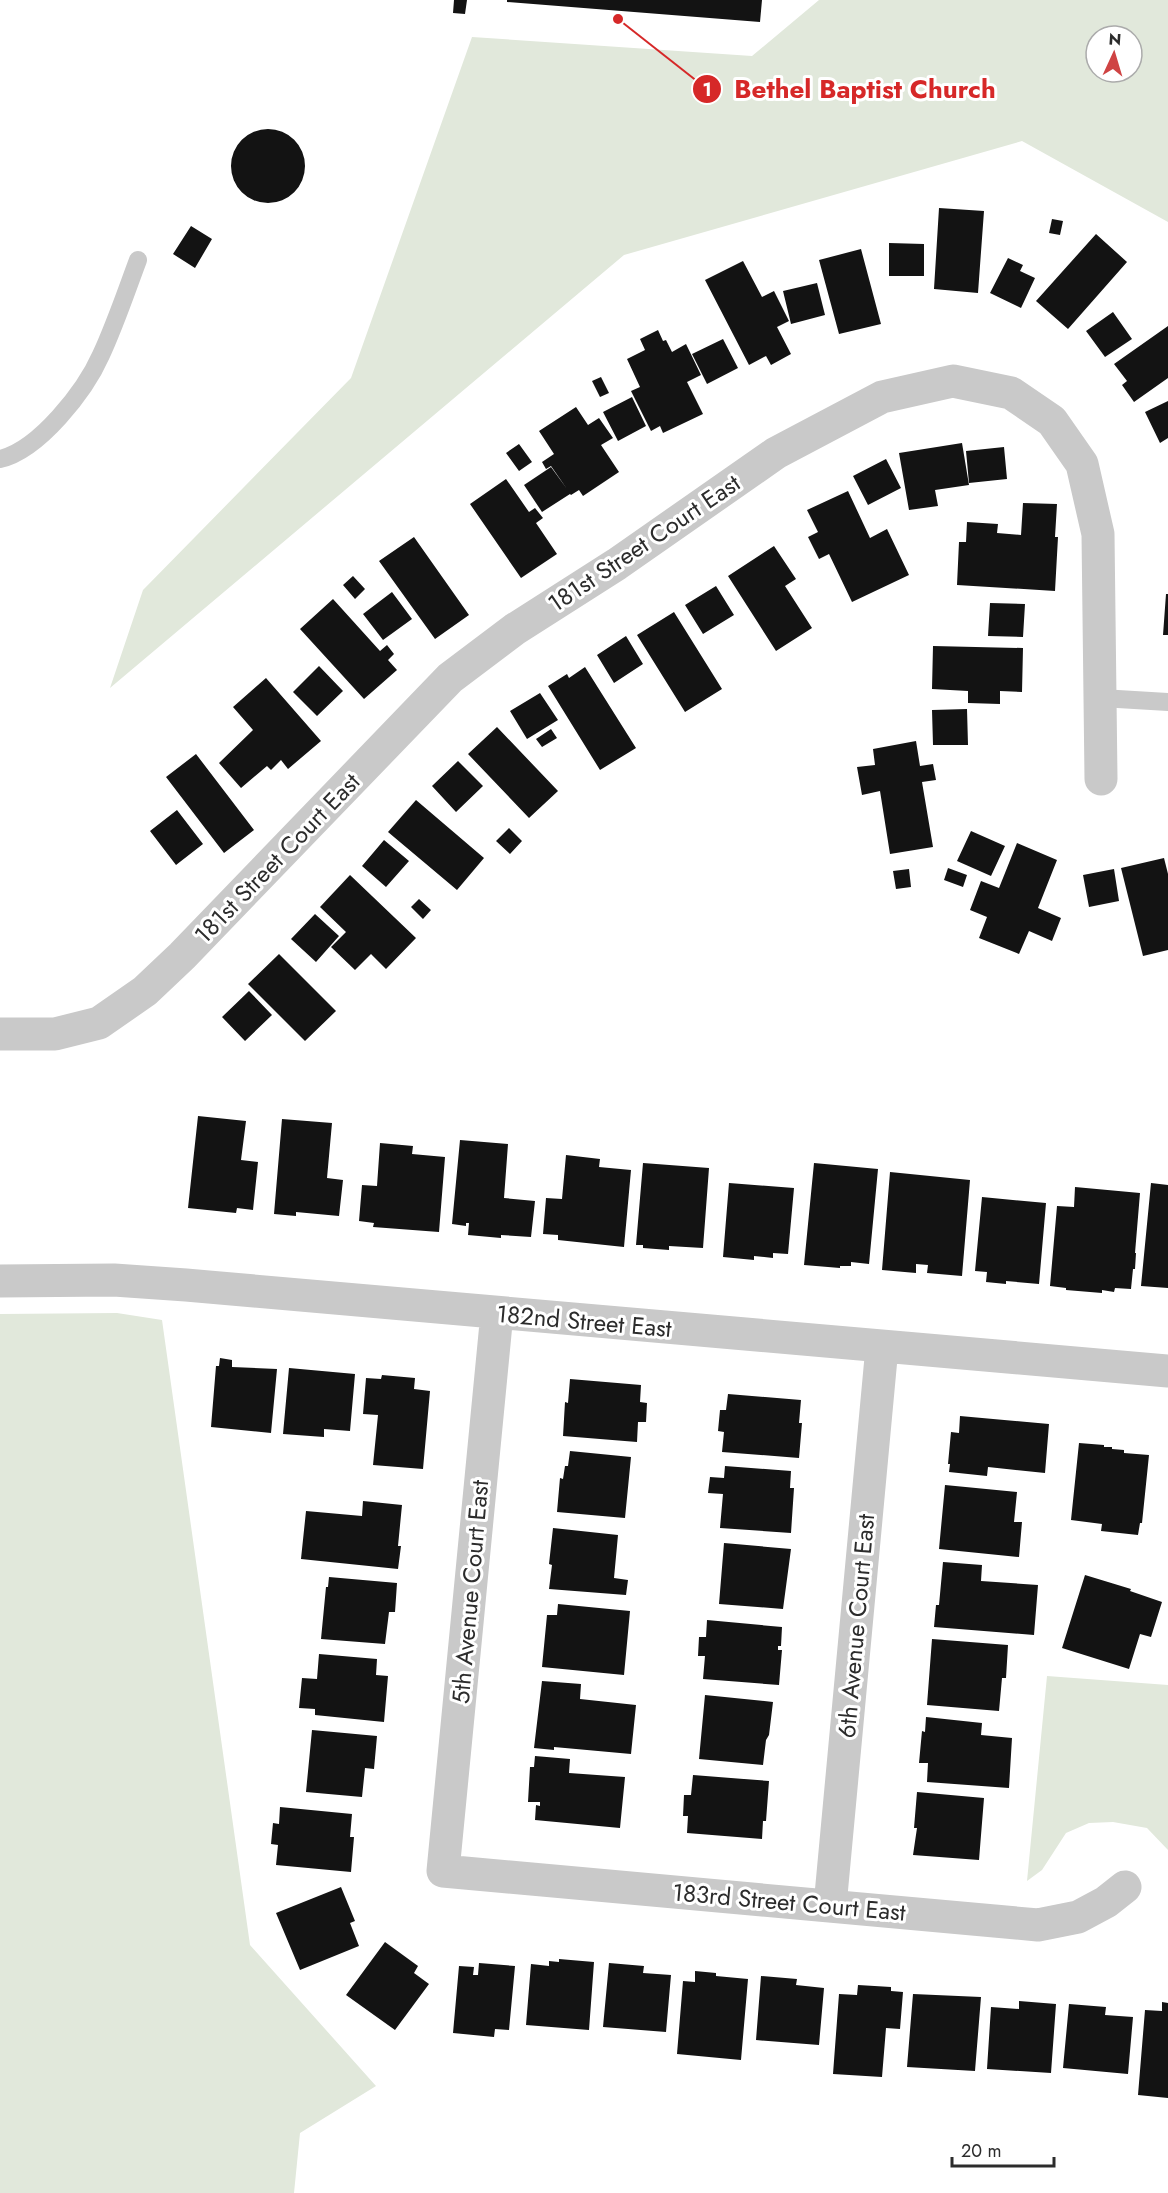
<svg xmlns="http://www.w3.org/2000/svg" width="1168" height="2193" font-family="Jost,sans-serif">
<rect width="100%" height="100%" fill="#fff"/>
<path fill="#e1e8db" fill-rule="evenodd" d="M 819,0 L 1168,0 L 1168,222 L 1022,141 L 624,255 L 110,688 L 143,590 L 351,378 L 472,37 L 752,56 ZM 1096,36 L 1132,36 L 1132,72 L 1096,72 Z
M 117,1313 L 162,1320 L 250,1945 L 376,2086 L 300,2133 L 294,2193 L 0,2193 L 0,1314 Z
M 1047,1676 L 1168,1685 L 1168,1850 L 1147,1828 L 1113,1822 L 1089,1823 L 1066,1833 L 1042,1870 L 1027,1881 Z"/>
<path fill="#131313" d="M 454,0 L 467,0 L 465,14 L 453,13 Z
M 507,0 L 762,0 L 760,22 L 507,2 Z
M231 166a37 37 0 1 1 74 0a37 37 0 1 1-74 0Z
M 939,208 L 984,211 L 978,293 L 934,289 Z
M 1052,219 L 1063,221 L 1060,235 L 1049,233 Z
M 191,226 L 212,239 L 195,268 L 173,254 Z
M 1096,234 L 1127,262 L 1068,329 L 1036,301 Z
M 889,243 L 924,244 L 924,276 L 889,276 Z
M 861,249 L 881,324 L 839,334 L 819,260 Z
M 1008,258 L 1023,265 L 1020,271 L 1035,278 L 1021,308 L 990,293 Z
M 743,261 L 762,297 L 774,291 L 789,321 L 777,327 L 791,354 L 771,365 L 766,356 L 749,365 L 705,280 Z
M 817,283 L 825,315 L 791,324 L 783,291 Z
M 1113,312 L 1132,339 L 1105,357 L 1086,331 Z
M 1168,326 L 1168,378 L 1134,402 L 1122,385 L 1127,381 L 1114,364 Z
M 658,330 L 663,341 L 666,340 L 672,352 L 686,344 L 701,375 L 687,382 L 703,414 L 663,433 L 660,426 L 651,431 L 631,391 L 640,387 L 627,359 L 645,350 L 640,339 Z
M 723,339 L 738,368 L 707,384 L 692,354 Z
M 601,377 L 609,393 L 600,397 L 592,381 Z
M 632,397 L 646,426 L 618,441 L 603,412 Z
M 1168,401 L 1168,438 L 1160,443 L 1145,412 Z
M 576,407 L 588,425 L 599,418 L 613,438 L 601,445 L 619,472 L 583,496 L 579,490 L 571,495 L 570,494 L 542,512 L 524,485 L 551,467 L 567,489 L 551,466 L 546,469 L 542,462 L 554,454 L 539,431 Z
M 962,443 L 969,485 L 935,490 L 938,506 L 909,510 L 899,453 Z
M 519,444 L 532,462 L 519,471 L 506,453 Z
M 1004,447 L 1007,479 L 969,483 L 966,451 Z
M 886,459 L 901,488 L 868,505 L 853,476 Z
M 506,479 L 529,512 L 535,508 L 543,518 L 536,523 L 557,554 L 521,578 L 470,504 Z
M 848,491 L 870,538 L 887,529 L 909,575 L 852,602 L 829,554 L 819,559 L 808,537 L 818,532 L 807,510 Z
M 1023,503 L 1057,504 L 1055,537 L 1058,537 L 1055,591 L 957,585 L 959,542 L 966,542 L 967,522 L 998,524 L 997,533 L 1021,535 Z
M 414,537 L 469,615 L 435,639 L 379,561 Z
M 774,546 L 796,579 L 785,586 L 812,628 L 776,651 L 728,576 Z
M 353,576 L 365,589 L 355,599 L 343,585 Z
M 716,586 L 734,615 L 703,634 L 685,605 Z
M 392,592 L 412,619 L 383,640 L 363,614 Z
M 1166,594 L 1168,594 L 1168,635 L 1163,635 Z
M 333,599 L 380,651 L 387,645 L 394,654 L 388,660 L 397,670 L 364,699 L 300,629 Z
M 990,603 L 1025,604 L 1023,637 L 988,636 Z
M 674,612 L 722,689 L 685,712 L 637,635 Z
M 626,636 L 643,664 L 614,683 L 597,655 Z
M 933,646 L 1023,648 L 1022,692 L 1000,691 L 1000,704 L 968,703 L 968,691 L 932,689 Z
M 319,666 L 343,691 L 317,716 L 293,692 Z
M 585,667 L 636,748 L 600,770 L 548,686 L 567,674 L 569,678 Z
M 266,678 L 321,741 L 288,769 L 281,760 L 271,770 L 267,766 L 241,788 L 219,763 L 253,730 L 233,707 Z
M 540,693 L 558,720 L 527,739 L 510,711 Z
M 967,709 L 968,745 L 933,745 L 932,710 Z
M 497,727 L 558,791 L 529,818 L 468,754 Z
M 551,729 L 557,738 L 542,747 L 536,739 Z
M 916,741 L 920,766 L 933,764 L 936,780 L 922,782 L 933,847 L 890,854 L 880,791 L 862,795 L 857,767 L 875,765 L 873,749 Z
M 196,754 L 254,830 L 224,853 L 166,777 Z
M 458,761 L 483,786 L 456,812 L 432,786 Z
M 416,800 L 484,858 L 457,890 L 388,832 Z
M 177,810 L 203,844 L 176,865 L 150,831 Z
M 509,828 L 522,841 L 510,854 L 496,841 Z
M 971,831 L 1005,846 L 991,876 L 957,861 Z
M 384,840 L 409,861 L 386,887 L 362,866 Z
M 1017,843 L 1057,860 L 1038,908 L 1061,918 L 1052,941 L 1029,931 L 1019,954 L 979,938 L 987,917 L 970,910 L 981,881 L 999,888 Z
M 1164,858 L 1168,874 L 1168,950 L 1143,956 L 1121,868 Z
M 948,868 L 967,875 L 963,887 L 944,880 Z
M 909,869 L 911,887 L 896,889 L 893,871 Z
M 1114,869 L 1119,901 L 1089,907 L 1083,875 Z
M 350,875 L 416,938 L 386,969 L 371,954 L 355,970 L 331,947 L 346,932 L 320,907 Z
M 419,899 L 431,910 L 423,919 L 411,907 Z
M 315,914 L 339,936 L 316,962 L 291,939 Z
M 279,954 L 336,1011 L 305,1041 L 248,984 Z
M 249,991 L 272,1015 L 245,1041 L 222,1017 Z
M 198,1116 L 246,1121 L 241,1160 L 258,1162 L 253,1210 L 237,1208 L 236,1213 L 188,1208 Z
M 282,1119 L 332,1123 L 327,1178 L 343,1180 L 339,1216 L 296,1212 L 296,1216 L 274,1214 Z
M 460,1140 L 508,1144 L 504,1198 L 535,1201 L 531,1237 L 501,1235 L 501,1238 L 468,1235 L 469,1223 L 466,1223 L 466,1226 L 452,1224 Z
M 380,1143 L 413,1146 L 412,1154 L 445,1157 L 439,1232 L 373,1227 L 374,1223 L 359,1221 L 362,1185 L 377,1186 Z
M 566,1155 L 600,1159 L 599,1167 L 631,1170 L 624,1247 L 558,1240 L 558,1235 L 543,1234 L 546,1198 L 562,1199 Z
M 643,1163 L 709,1168 L 703,1248 L 669,1246 L 669,1250 L 643,1248 L 643,1245 L 636,1245 Z
M 814,1163 L 878,1169 L 869,1264 L 851,1262 L 851,1266 L 840,1266 L 840,1268 L 804,1265 Z
M 890,1172 L 970,1180 L 962,1276 L 927,1273 L 928,1265 L 916,1264 L 916,1273 L 882,1270 Z
M 729,1183 L 794,1188 L 788,1254 L 773,1253 L 773,1258 L 754,1256 L 754,1260 L 723,1257 Z
M 1151,1183 L 1168,1185 L 1168,1288 L 1141,1286 Z
M 1075,1187 L 1140,1193 L 1135,1253 L 1136,1253 L 1135,1269 L 1133,1269 L 1131,1289 L 1115,1288 L 1114,1292 L 1102,1290 L 1102,1293 L 1066,1290 L 1066,1288 L 1050,1286 L 1057,1206 L 1074,1207 Z
M 982,1197 L 1046,1203 L 1039,1284 L 1006,1281 L 1006,1284 L 986,1282 L 987,1272 L 975,1271 Z
M 220,1358 L 232,1360 L 232,1367 L 277,1369 L 271,1433 L 211,1427 L 216,1366 L 219,1366 Z
M 289,1368 L 355,1374 L 350,1431 L 324,1429 L 324,1437 L 283,1434 Z
M 382,1375 L 415,1378 L 414,1389 L 430,1391 L 423,1469 L 373,1465 L 378,1415 L 363,1414 L 366,1378 L 381,1379 Z
M 570,1379 L 641,1385 L 640,1402 L 647,1403 L 646,1422 L 638,1422 L 637,1442 L 563,1436 L 565,1402 L 568,1403 Z
M 728,1394 L 801,1400 L 799,1423 L 802,1423 L 799,1458 L 722,1452 L 724,1432 L 718,1431 L 720,1410 L 726,1410 Z
M 960,1416 L 1049,1424 L 1045,1473 L 988,1467 L 987,1476 L 949,1472 L 950,1464 L 948,1464 L 951,1432 L 959,1433 Z
M 1079,1443 L 1104,1445 L 1104,1447 L 1112,1447 L 1112,1449 L 1124,1450 L 1124,1453 L 1149,1455 L 1142,1523 L 1140,1523 L 1138,1535 L 1101,1531 L 1102,1524 L 1071,1520 Z
M 570,1451 L 631,1457 L 625,1518 L 557,1512 L 560,1478 L 563,1479 L 565,1466 L 568,1466 Z
M 725,1466 L 791,1471 L 790,1488 L 794,1488 L 791,1533 L 720,1528 L 723,1494 L 708,1493 L 710,1477 L 724,1478 Z
M 945,1485 L 1017,1492 L 1014,1522 L 1022,1522 L 1019,1557 L 939,1549 Z
M 363,1501 L 402,1505 L 398,1546 L 401,1546 L 398,1569 L 301,1559 L 306,1511 L 362,1516 Z
M 553,1528 L 618,1535 L 614,1578 L 628,1580 L 626,1595 L 549,1589 L 552,1565 L 549,1564 Z
M 724,1543 L 791,1549 L 783,1609 L 719,1604 Z
M 943,1562 L 982,1565 L 981,1581 L 1038,1585 L 1034,1635 L 934,1627 L 936,1605 L 939,1605 Z
M 1085,1575 L 1131,1589 L 1130,1591 L 1162,1602 L 1151,1637 L 1140,1634 L 1129,1669 L 1062,1648 Z
M 329,1577 L 397,1583 L 395,1612 L 389,1612 L 385,1644 L 321,1639 L 326,1587 L 328,1587 Z
M 558,1604 L 630,1611 L 624,1675 L 542,1667 L 547,1615 L 557,1615 Z
M 707,1620 L 782,1627 L 781,1646 L 778,1646 L 778,1650 L 782,1650 L 779,1685 L 703,1679 L 705,1656 L 698,1656 L 699,1637 L 706,1637 Z
M 932,1639 L 1008,1645 L 1006,1678 L 1002,1678 L 999,1711 L 927,1705 Z
M 319,1654 L 377,1659 L 376,1675 L 388,1676 L 384,1722 L 315,1715 L 315,1709 L 299,1708 L 302,1678 L 317,1679 Z
M 542,1681 L 581,1684 L 580,1699 L 636,1705 L 631,1754 L 554,1747 L 554,1750 L 534,1748 Z
M 705,1695 L 773,1702 L 769,1735 L 766,1740 L 763,1765 L 699,1759 Z
M 926,1717 L 982,1723 L 981,1735 L 1012,1738 L 1009,1788 L 927,1782 L 928,1763 L 919,1763 L 922,1731 L 925,1732 Z
M 312,1730 L 377,1736 L 374,1769 L 365,1768 L 362,1797 L 306,1792 Z
M 535,1756 L 570,1759 L 569,1773 L 625,1777 L 620,1828 L 535,1820 L 536,1805 L 540,1806 L 540,1802 L 528,1802 L 530,1767 L 534,1767 Z
M 693,1775 L 769,1781 L 766,1821 L 763,1821 L 762,1839 L 687,1833 L 688,1816 L 683,1816 L 684,1795 L 691,1795 Z
M 917,1792 L 984,1798 L 979,1860 L 913,1855 L 917,1828 L 914,1828 Z
M 280,1807 L 352,1814 L 350,1837 L 354,1837 L 351,1872 L 276,1865 L 278,1845 L 271,1844 L 273,1823 L 279,1824 Z
M 341,1887 L 355,1921 L 350,1923 L 359,1946 L 300,1970 L 276,1913 Z
M 385,1942 L 418,1966 L 414,1973 L 429,1984 L 395,2030 L 346,1995 Z
M 559,1959 L 594,1962 L 589,2030 L 526,2025 L 531,1964 L 549,1966 L 549,1961 L 559,1962 Z
M 479,1963 L 515,1966 L 509,2030 L 495,2029 L 494,2037 L 453,2033 L 459,1966 L 474,1967 L 473,1975 L 478,1975 Z
M 609,1963 L 644,1966 L 643,1973 L 671,1975 L 666,2032 L 603,2027 Z
M 695,1971 L 716,1973 L 716,1976 L 748,1979 L 741,2060 L 677,2054 L 683,1981 L 695,1982 Z
M 761,1976 L 797,1979 L 796,1985 L 824,1988 L 819,2045 L 756,2040 Z
M 858,1985 L 891,1987 L 891,1991 L 903,1992 L 900,2029 L 886,2028 L 882,2077 L 833,2074 L 839,1994 L 857,1995 Z
M 913,1994 L 981,1997 L 975,2071 L 907,2067 Z
M 1019,2001 L 1056,2004 L 1051,2073 L 987,2069 L 991,2007 L 1019,2009 Z
M 1162,2002 L 1168,2003 L 1168,2098 L 1138,2095 L 1145,2010 L 1162,2011 Z
M 1069,2004 L 1106,2007 L 1105,2015 L 1133,2017 L 1128,2074 L 1063,2068 Z"/>
<g fill="none" stroke-linecap="round" stroke-linejoin="round">
<path stroke="#c9c9c9" stroke-width="18" d="M 0,459 C 39,450 85,391 101,355 C 115,325 126,292 138,260
M 1101,698 L 1168,702"/>
<path stroke="#c9c9c9" stroke-width="33" d="M 0,1034 L 55,1034 L 99,1023 L 145,991 L 182,956 L 450,678 L 515,629 L 617,564 L 776,453 L 882,397 L 953,381 L 1011,393 L 1052,421 L 1082,464 L 1098,534 L 1101,779
M 0,1281 L 114,1280 L 186,1285 L 1168,1371
M 497,1313 L 443,1871 L 1038,1925 L 1078,1917 L 1106,1902 L 1125,1887
M 830,1906 L 882,1347"/>
</g>
<g text-anchor="middle" dominant-baseline="central" stroke-width="6" stroke-linejoin="round" paint-order="stroke">
<g font-size="24" fill="#2c2c2c" stroke="#fff">
<text transform="translate(644 543) rotate(-34)">181st Street Court East</text>
<text transform="translate(277 858) rotate(-46)">181st Street Court East</text>
<text transform="translate(584 1321) rotate(5)">182nd Street East</text>
<text transform="translate(470 1592) rotate(-85)">5th Avenue Court East</text>
<text transform="translate(856 1626) rotate(-85)">6th Avenue Court East</text>
<text transform="translate(789 1902) rotate(5)">183rd Street Court East</text>
</g>
</g>
<path fill="none" stroke="#d62828" stroke-width="2" d="M618 19L707 89"/>
<g fill="#d62828" stroke="#fff" stroke-width="2">
<circle cx="618" cy="19" r="6"/>
<circle cx="707" cy="89" r="15"/>
</g>
<g font-size="18" text-anchor="middle" font-weight="bold" fill="#fff">
<text x="707" y="96">1</text>
</g>
<g font-size="26" text-anchor="middle" font-weight="bold" fill="#d62828" stroke="#fff" stroke-width="6" stroke-linejoin="round" paint-order="stroke">
<text x="865" y="98">Bethel Baptist Church</text>
</g>
<g transform="translate(1114 54) rotate(4)"><circle r="28" fill="#ffffff" stroke="#ababab" stroke-width="1.5"/>
<path d="M0-4.5L10 22L0 15L-10 22Z" fill="#cf4343"/>
<text y="-9" font-size="16" font-weight="bold" text-anchor="middle" fill="#2c2c2c">N</text>
</g>
<path d="M952 2157v9h102v-9" fill="none" stroke="#2c2c2c" stroke-width="3"/>
<text x="961" y="2157" font-size="18" fill="#2c2c2c" stroke="#ffffff" stroke-width="4.5" paint-order="stroke">20 m</text>
</svg>
